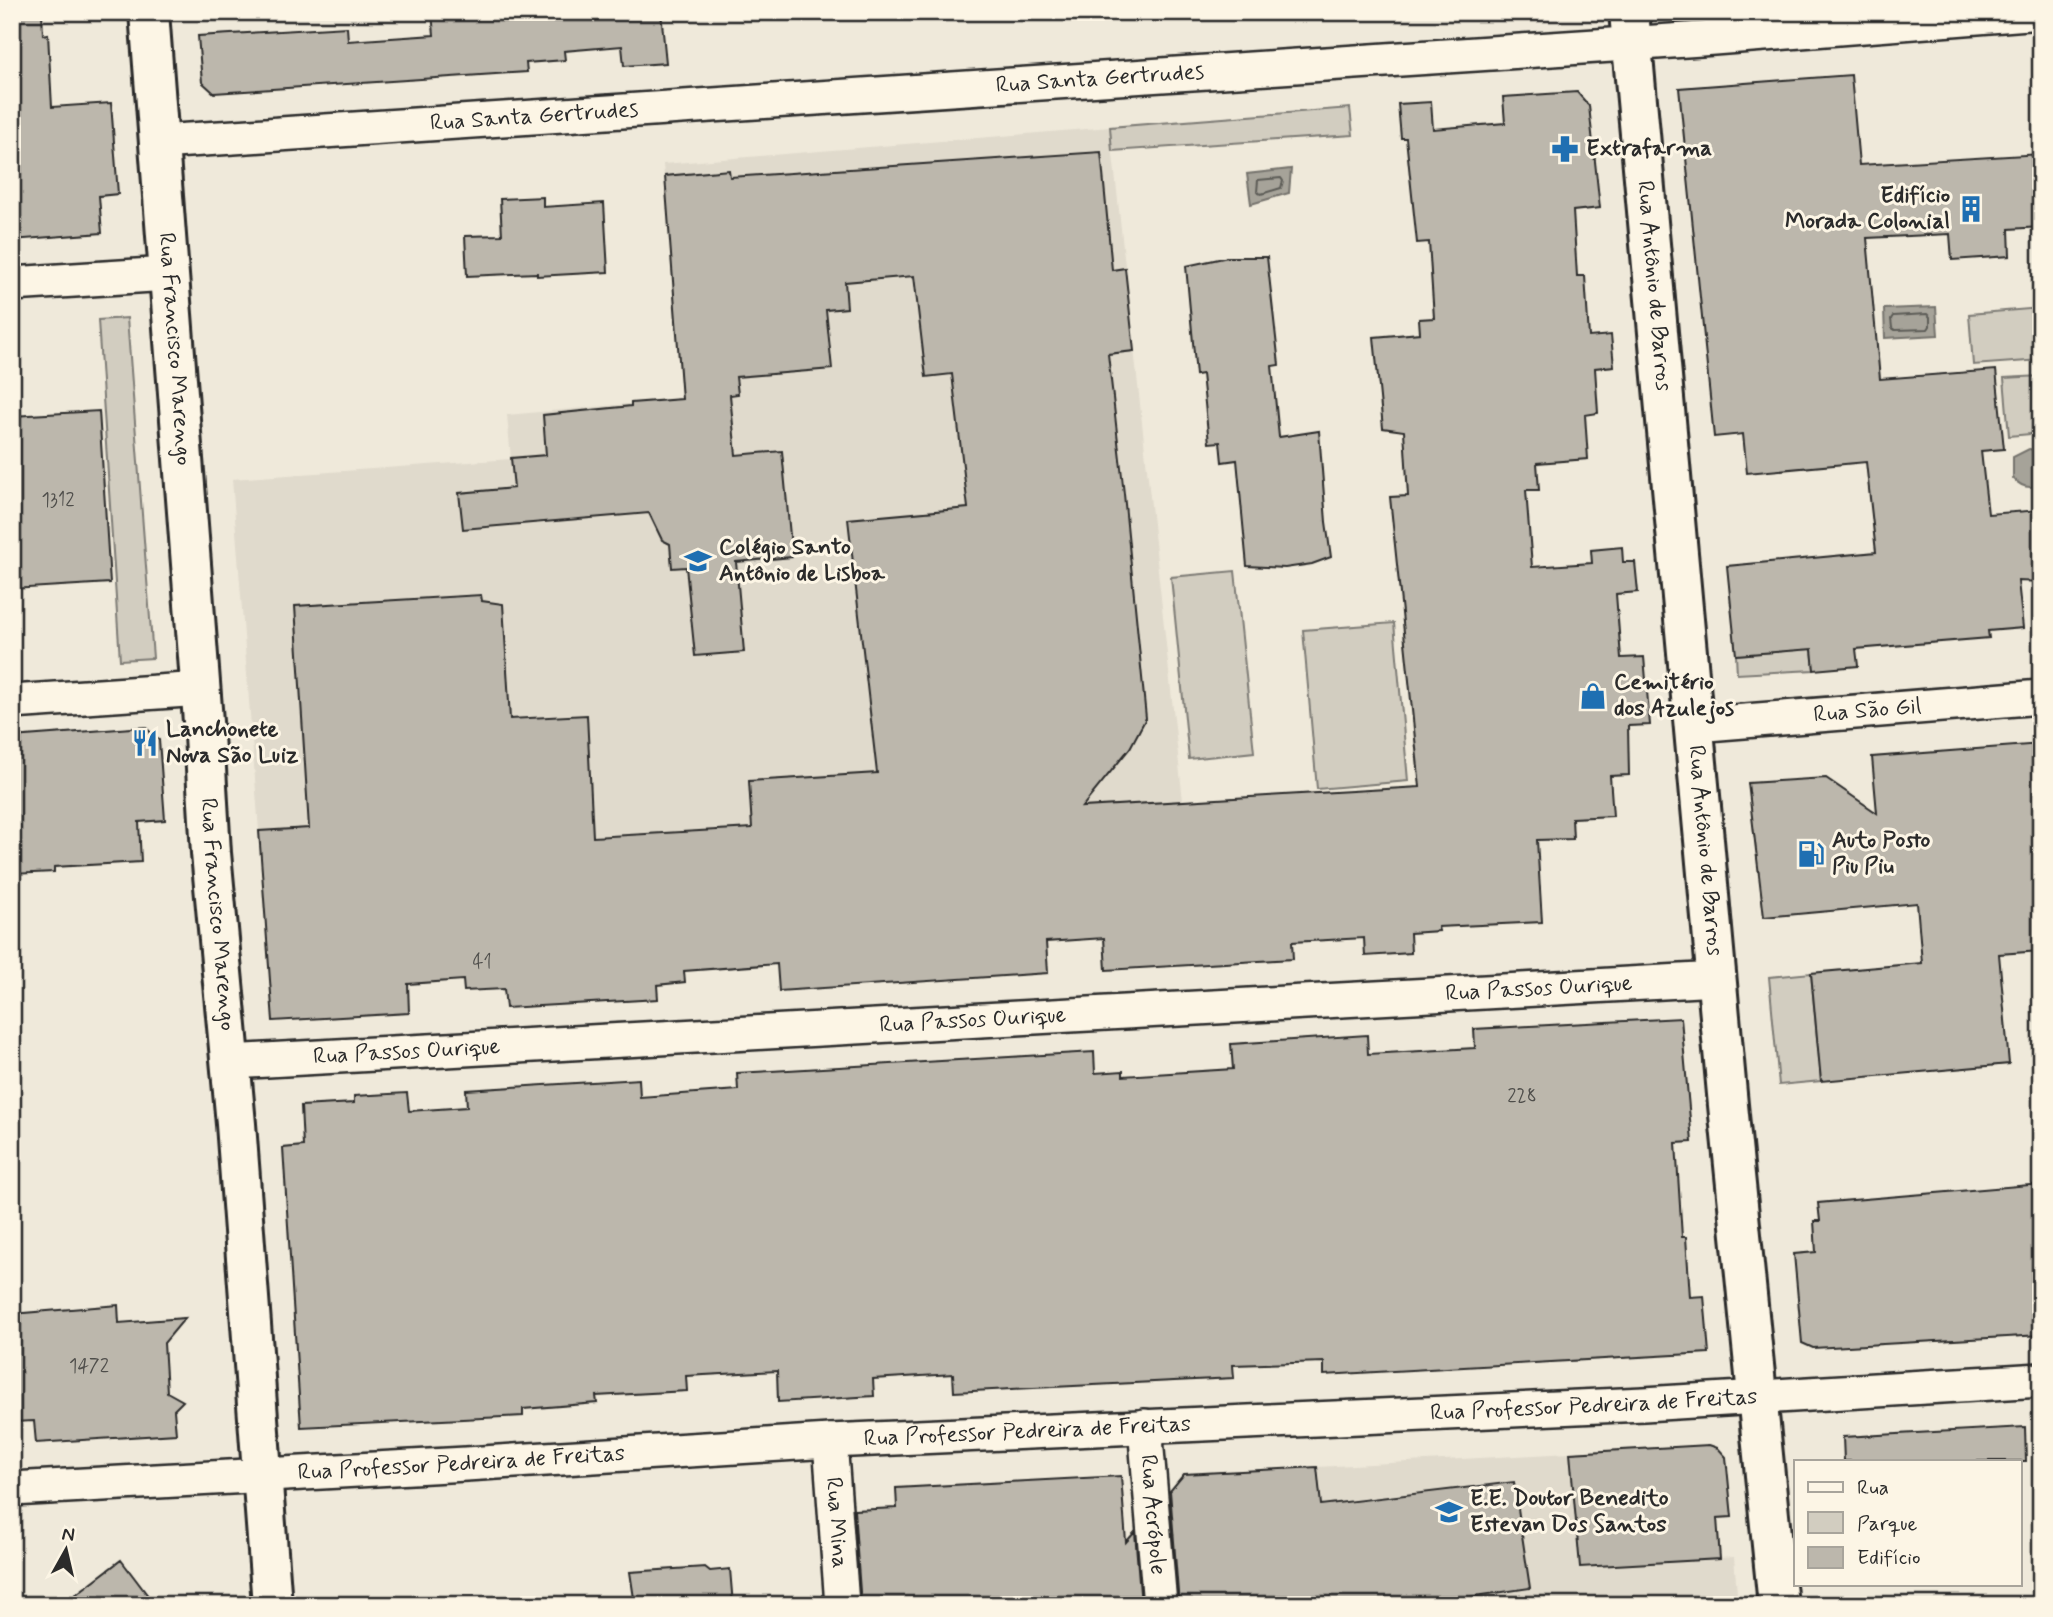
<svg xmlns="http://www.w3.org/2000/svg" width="2053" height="1617" font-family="Mynerve,sans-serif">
<rect width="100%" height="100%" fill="#efe9da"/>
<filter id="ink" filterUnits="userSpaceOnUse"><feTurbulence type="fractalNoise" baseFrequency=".0143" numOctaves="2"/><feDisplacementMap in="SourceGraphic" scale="14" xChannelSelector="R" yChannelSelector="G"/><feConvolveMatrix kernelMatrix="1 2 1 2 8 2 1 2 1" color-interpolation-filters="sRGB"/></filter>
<g filter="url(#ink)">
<path fill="#e0dacc" d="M 1110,127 L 1183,801 L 261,857 L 232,479 L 511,459 L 507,415 L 682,399 L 663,164 Z
M 1570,1453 L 1581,1567 L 1734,1557 L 1738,1605 L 1332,1605 L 1317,1467 Z"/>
<path fill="#d2cdc0" stroke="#7e7c76" stroke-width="2" d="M 1350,108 L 1353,135 L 1112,151 L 1110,127 Z
M 2041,308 L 2041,360 L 1973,365 L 1969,314 Z
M 127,318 L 153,658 L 120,660 L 98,320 Z
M 2041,376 L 2041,433 L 2009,436 L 2004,378 Z
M 1235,571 L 1254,752 L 1189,759 L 1171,577 Z
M 1394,623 L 1408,781 L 1317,789 L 1303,630 Z
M 1812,649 L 1814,670 L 1737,674 L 1736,655 Z
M 1811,973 L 1821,1081 L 1779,1085 L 1769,977 Z"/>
<path fill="#a6a399" stroke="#75736d" stroke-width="2" d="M 1291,169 L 1289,193 L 1251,204 L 1247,174 Z
M 1936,307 L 1938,335 L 1885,338 L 1884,309 Z
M 2029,449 L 2041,451 L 2041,484 C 2030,490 2021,487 2013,478 L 2013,457 Z"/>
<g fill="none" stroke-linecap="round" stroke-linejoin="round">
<path stroke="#5c5b57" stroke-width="2" d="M 1281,178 L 1283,181 L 1281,188 L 1261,194 L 1257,192 L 1258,180 Z
M 1927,314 L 1930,317 L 1930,326 L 1928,329 L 1895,330 L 1892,328 L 1891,319 L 1893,316 Z"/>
</g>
<path fill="#bcb7ac" stroke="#2b2b2b" stroke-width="2" d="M 12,12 L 42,12 L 43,35 L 48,34 L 52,107 L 111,103 L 118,194 L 99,196 L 102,233 L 12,240 Z
M 432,12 L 661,12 L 666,63 L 624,66 L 622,46 L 564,51 L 565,60 L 526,63 L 527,72 L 214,93 L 202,82 L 198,36 L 347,27 L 348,41 L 434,35 Z
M 1851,75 L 1859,165 L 2041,154 L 2041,227 L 2009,229 L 2010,256 L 1952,260 L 1950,234 L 1867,238 L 1880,379 L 1996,370 L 2004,449 L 1981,451 L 1988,514 L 2041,510 L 2041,582 L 2018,581 L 2023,628 L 1988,631 L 1989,638 L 1856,649 L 1858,666 L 1814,670 L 1812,649 L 1736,655 L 1727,566 L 1876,552 L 1866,462 L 1747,473 L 1743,434 L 1714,437 L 1679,88 Z
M 1577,92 L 1589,106 L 1600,208 L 1573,211 L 1577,276 L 1585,276 L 1589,337 L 1611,335 L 1614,366 L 1595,368 L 1598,413 L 1585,415 L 1588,459 L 1537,463 L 1539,490 L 1526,490 L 1532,567 L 1592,563 L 1591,550 L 1622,547 L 1623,562 L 1635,562 L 1638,592 L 1616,594 L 1621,658 L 1644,657 L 1650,725 L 1628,726 L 1629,775 L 1610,776 L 1613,816 L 1572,818 L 1573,839 L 1537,840 L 1542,922 L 1438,927 L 1439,931 L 1410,933 L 1411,953 L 1365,956 L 1364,938 L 1292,942 L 1293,959 L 1106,970 L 1104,938 L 1046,942 L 1048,973 L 779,991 L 777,964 L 684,971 L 685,982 L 657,985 L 658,999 L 506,1008 L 504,989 L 464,991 L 463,980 L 408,984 L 409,1013 L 273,1021 L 259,831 L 309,828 L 295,606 L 481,595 L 482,601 L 503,604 L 510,719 L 587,715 L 593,837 L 752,828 L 749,781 L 877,773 L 848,519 L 968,508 L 952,374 L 926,377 L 914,276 L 845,282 L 847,308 L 826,310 L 832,369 L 736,377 L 738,394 L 730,395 L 736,455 L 782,451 L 792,557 L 736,562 L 744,652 L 695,656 L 686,567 L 672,568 L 670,544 L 662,540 L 649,513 L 463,529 L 459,493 L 514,488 L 511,458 L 546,455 L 543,415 L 631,406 L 631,403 L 682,399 L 665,176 L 729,170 L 730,177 L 1101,152 L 1112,270 L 1125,268 L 1134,351 L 1108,354 L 1124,494 L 1146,718 L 1130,748 L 1082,807 L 1420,787 L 1390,497 L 1408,496 L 1404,431 L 1383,428 L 1374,337 L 1420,333 L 1419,319 L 1434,318 L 1429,242 L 1417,243 L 1406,138 L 1401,138 L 1398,104 L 1431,102 L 1433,129 L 1505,123 L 1503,97 Z
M 543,197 L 543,207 L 604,203 L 608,272 L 537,276 L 537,273 L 467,276 L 465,236 L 502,235 L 500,199 Z
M 1228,257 L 1267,257 L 1279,365 L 1272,366 L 1279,437 L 1319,431 L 1326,522 L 1331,557 L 1312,564 L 1285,568 L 1247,566 L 1237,460 L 1222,462 L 1220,442 L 1209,443 L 1202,374 L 1196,375 L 1186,266 Z
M 99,411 L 110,583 L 12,589 L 12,416 Z
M 145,727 L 159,740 L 165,820 L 139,822 L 141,862 L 54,867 L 54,872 L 12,874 L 12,737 Z
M 2041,744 L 2041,951 L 1999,954 L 2009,1064 L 1821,1081 L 1811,973 L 1922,963 L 1917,903 L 1764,917 L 1748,783 L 1826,778 L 1877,813 L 1872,757 Z
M 1681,1018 L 1692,1142 L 1676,1143 L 1682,1237 L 1686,1237 L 1690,1297 L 1704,1296 L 1709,1353 L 1324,1375 L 1324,1362 L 1233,1365 L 1234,1378 L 973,1391 L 954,1392 L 953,1374 L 873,1379 L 874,1396 L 778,1402 L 777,1371 L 741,1373 L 686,1376 L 687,1391 L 596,1396 L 597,1403 L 523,1409 L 523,1416 L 301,1427 L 283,1148 L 303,1146 L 301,1106 L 354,1103 L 354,1096 L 407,1093 L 409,1111 L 467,1107 L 466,1090 L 639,1079 L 640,1097 L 738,1090 L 737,1073 L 1094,1052 L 1095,1073 L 1123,1071 L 1123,1076 L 1233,1069 L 1231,1044 L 1367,1035 L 1368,1054 L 1475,1048 L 1474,1029 Z
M 2041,1184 L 2041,1335 L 1813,1348 L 1802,1343 L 1794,1254 L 1816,1252 L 1814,1221 L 1820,1221 L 1818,1203 Z
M 118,1305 L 119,1323 L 185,1318 L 164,1343 L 167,1392 L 183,1401 L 174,1410 L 176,1434 L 36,1443 L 34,1421 L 12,1422 L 12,1314 Z
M 2025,1427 L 2026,1461 L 1844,1461 L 1843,1437 Z
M 1709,1445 L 1718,1448 L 1726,1457 L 1732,1517 L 1717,1518 L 1720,1559 L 1580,1567 L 1570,1453 Z
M 1317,1467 L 1321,1505 L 1514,1482 L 1530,1588 L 1415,1605 L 1179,1605 L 1170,1491 L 1184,1474 Z
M 1121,1476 L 1126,1542 L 1135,1532 L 1141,1605 L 861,1605 L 854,1510 L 897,1508 L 896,1488 Z
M 121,1560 L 155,1605 L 62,1605 Z
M 705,1567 L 710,1571 L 730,1569 L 733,1605 L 635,1605 L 630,1572 Z"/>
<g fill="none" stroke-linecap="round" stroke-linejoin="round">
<defs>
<g id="minor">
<path id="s1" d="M 159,142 L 1701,39 L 2041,12"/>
<path d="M 12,284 L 168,274"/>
<path d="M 12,702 L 201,689"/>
<path id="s2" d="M 1695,725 L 2041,697"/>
<path id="s3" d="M 230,1062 L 1717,979"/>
<path id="s4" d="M 1145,1426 L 1160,1605"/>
<path id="s5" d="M 830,1441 L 842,1605"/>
<path id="s6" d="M 12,1489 L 466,1464 L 830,1441 L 1644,1404 L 2041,1380"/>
</g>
<g id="tertiary">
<path id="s7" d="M 149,12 L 204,735 L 211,853 L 236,1124 L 272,1605"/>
</g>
<g id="secondary">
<path id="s8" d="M 1629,12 L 1728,1105 L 1778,1605"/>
</g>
</defs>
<use href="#minor" stroke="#2b2b2b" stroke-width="38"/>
<use href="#tertiary" stroke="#2b2b2b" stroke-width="44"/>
<use href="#secondary" stroke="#2b2b2b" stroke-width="44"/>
<use href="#minor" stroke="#fcf5e5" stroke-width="33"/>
<use href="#tertiary" stroke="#fcf5e5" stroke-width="38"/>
<use href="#secondary" stroke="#fcf5e5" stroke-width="38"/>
</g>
</g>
<defs>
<symbol id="pharmacy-bare" viewBox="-9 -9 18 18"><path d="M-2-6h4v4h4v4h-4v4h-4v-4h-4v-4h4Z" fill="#1f6fb2" stroke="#fcf5e5" stroke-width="2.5" paint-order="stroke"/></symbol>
<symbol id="building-bare" viewBox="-9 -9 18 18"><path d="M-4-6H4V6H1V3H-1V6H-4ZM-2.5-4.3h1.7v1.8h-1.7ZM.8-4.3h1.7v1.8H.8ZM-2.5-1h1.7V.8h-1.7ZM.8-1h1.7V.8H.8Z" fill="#1f6fb2" stroke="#fcf5e5" stroke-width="2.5" paint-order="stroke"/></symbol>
<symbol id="school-bare" viewBox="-9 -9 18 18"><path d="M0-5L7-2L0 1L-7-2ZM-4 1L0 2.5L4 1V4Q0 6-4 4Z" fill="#1f6fb2" stroke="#fcf5e5" stroke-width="2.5" paint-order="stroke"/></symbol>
<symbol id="shop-bare" viewBox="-9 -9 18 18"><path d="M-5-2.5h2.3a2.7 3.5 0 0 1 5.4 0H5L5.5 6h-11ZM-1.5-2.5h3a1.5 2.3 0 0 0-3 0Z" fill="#1f6fb2" stroke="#fcf5e5" stroke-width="2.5" paint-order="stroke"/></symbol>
<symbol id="restaurant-bare" viewBox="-9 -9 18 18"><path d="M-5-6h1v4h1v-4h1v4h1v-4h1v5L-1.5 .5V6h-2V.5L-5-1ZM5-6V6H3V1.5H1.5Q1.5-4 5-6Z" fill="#1f6fb2" stroke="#fcf5e5" stroke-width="2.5" paint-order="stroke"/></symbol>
<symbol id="fuel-bare" viewBox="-9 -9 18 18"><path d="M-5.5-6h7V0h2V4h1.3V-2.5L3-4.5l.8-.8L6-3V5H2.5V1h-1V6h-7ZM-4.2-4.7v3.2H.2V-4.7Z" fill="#1f6fb2" stroke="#fcf5e5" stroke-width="2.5" paint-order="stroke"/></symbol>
</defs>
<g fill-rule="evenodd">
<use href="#pharmacy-bare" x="1546" y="130" width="38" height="38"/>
<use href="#building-bare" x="1952" y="190" width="38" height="38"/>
<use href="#school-bare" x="679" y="542" width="38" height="38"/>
<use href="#shop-bare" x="1574" y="677" width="38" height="38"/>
<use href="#restaurant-bare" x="126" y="724" width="38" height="38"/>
<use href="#fuel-bare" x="1792" y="835" width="38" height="38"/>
<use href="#school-bare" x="1430" y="1493" width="38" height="38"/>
</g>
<g text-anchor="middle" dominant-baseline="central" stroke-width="6" stroke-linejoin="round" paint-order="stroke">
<g font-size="19" fill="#4f4e4b">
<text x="58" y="500">1312</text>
<text x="482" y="962">41</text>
<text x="1522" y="1096">228</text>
<text x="89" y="1366">1472</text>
</g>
<g font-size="23" fill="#2b2b2b" stroke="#fcf5e5">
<text stroke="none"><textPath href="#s1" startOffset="943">Rua Santa Gertrudes</textPath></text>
<text stroke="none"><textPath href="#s1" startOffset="376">Rua Santa Gertrudes</textPath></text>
<text stroke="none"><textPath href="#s8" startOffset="275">Rua Antônio de Barros</textPath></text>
<text stroke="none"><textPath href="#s7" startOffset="338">Rua Francisco Marengo</textPath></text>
<text stroke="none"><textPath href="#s2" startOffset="173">Rua São Gil</textPath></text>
<text stroke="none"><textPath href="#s8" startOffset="842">Rua Antônio de Barros</textPath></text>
<text stroke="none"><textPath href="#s7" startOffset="905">Rua Francisco Marengo</textPath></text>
<text stroke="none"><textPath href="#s3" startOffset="1311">Rua Passos Ourique</textPath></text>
<text stroke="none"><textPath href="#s3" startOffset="744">Rua Passos Ourique</textPath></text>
<text stroke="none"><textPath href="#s3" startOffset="177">Rua Passos Ourique</textPath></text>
<text stroke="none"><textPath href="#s6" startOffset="1584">Rua Professor Pedreira de Freitas</textPath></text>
<text stroke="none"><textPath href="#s6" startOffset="1017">Rua Professor Pedreira de Freitas</textPath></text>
<text stroke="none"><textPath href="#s6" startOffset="450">Rua Professor Pedreira de Freitas</textPath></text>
<text stroke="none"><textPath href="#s4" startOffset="89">Rua Acrópole</textPath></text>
<text stroke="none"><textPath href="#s5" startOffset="82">Rua Mina</textPath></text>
</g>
<g font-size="23" font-weight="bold" fill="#2b2b2b" stroke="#fcf5e5" text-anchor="start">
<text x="1586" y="149">Extrafarma</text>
<text x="1950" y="196" text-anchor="end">Edifício<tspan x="1950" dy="26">Morada Colonial</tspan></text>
<text x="719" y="548">Colégio Santo<tspan x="719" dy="26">Antônio de Lisboa</tspan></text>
<text x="1614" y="683">Cemitério<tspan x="1614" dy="26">dos Azulejos</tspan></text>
<text x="166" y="730">Lanchonete<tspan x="166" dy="26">Nova São Luiz</tspan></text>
<text x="1832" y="841">Auto Posto<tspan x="1832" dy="26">Piu Piu</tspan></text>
<text x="1470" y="1499">E.E. Doutor Benedito<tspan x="1470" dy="26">Estevan Dos Santos</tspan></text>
</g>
</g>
<rect width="2053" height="1617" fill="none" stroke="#fcf5e5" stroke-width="42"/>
<rect x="21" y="21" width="2011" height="1575" fill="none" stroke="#2b2b2b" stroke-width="2.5" filter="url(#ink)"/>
<rect x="1794" y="1460" width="228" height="126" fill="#fcf5e5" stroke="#a8a49b" stroke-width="2"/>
<rect x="1808" y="1482" width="35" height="10" fill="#fcf5e5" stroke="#a8a49b" stroke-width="2"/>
<text x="1857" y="1494" font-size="21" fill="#2b2b2b">Rua</text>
<rect x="1808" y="1512" width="35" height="21" fill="#d2cdc0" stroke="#a8a49b" stroke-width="2"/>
<text x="1857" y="1530" font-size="21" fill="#2b2b2b">Parque</text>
<rect x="1808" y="1547" width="35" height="21" fill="#bcb7ac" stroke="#a8a49b" stroke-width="2"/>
<text x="1857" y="1564" font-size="21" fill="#2b2b2b">Edifício</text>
<g transform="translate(66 1550) rotate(8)" stroke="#fcf5e5" stroke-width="5" paint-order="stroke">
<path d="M0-5L12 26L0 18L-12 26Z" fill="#2b2b2b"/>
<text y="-10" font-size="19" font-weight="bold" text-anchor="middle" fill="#2b2b2b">N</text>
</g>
</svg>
